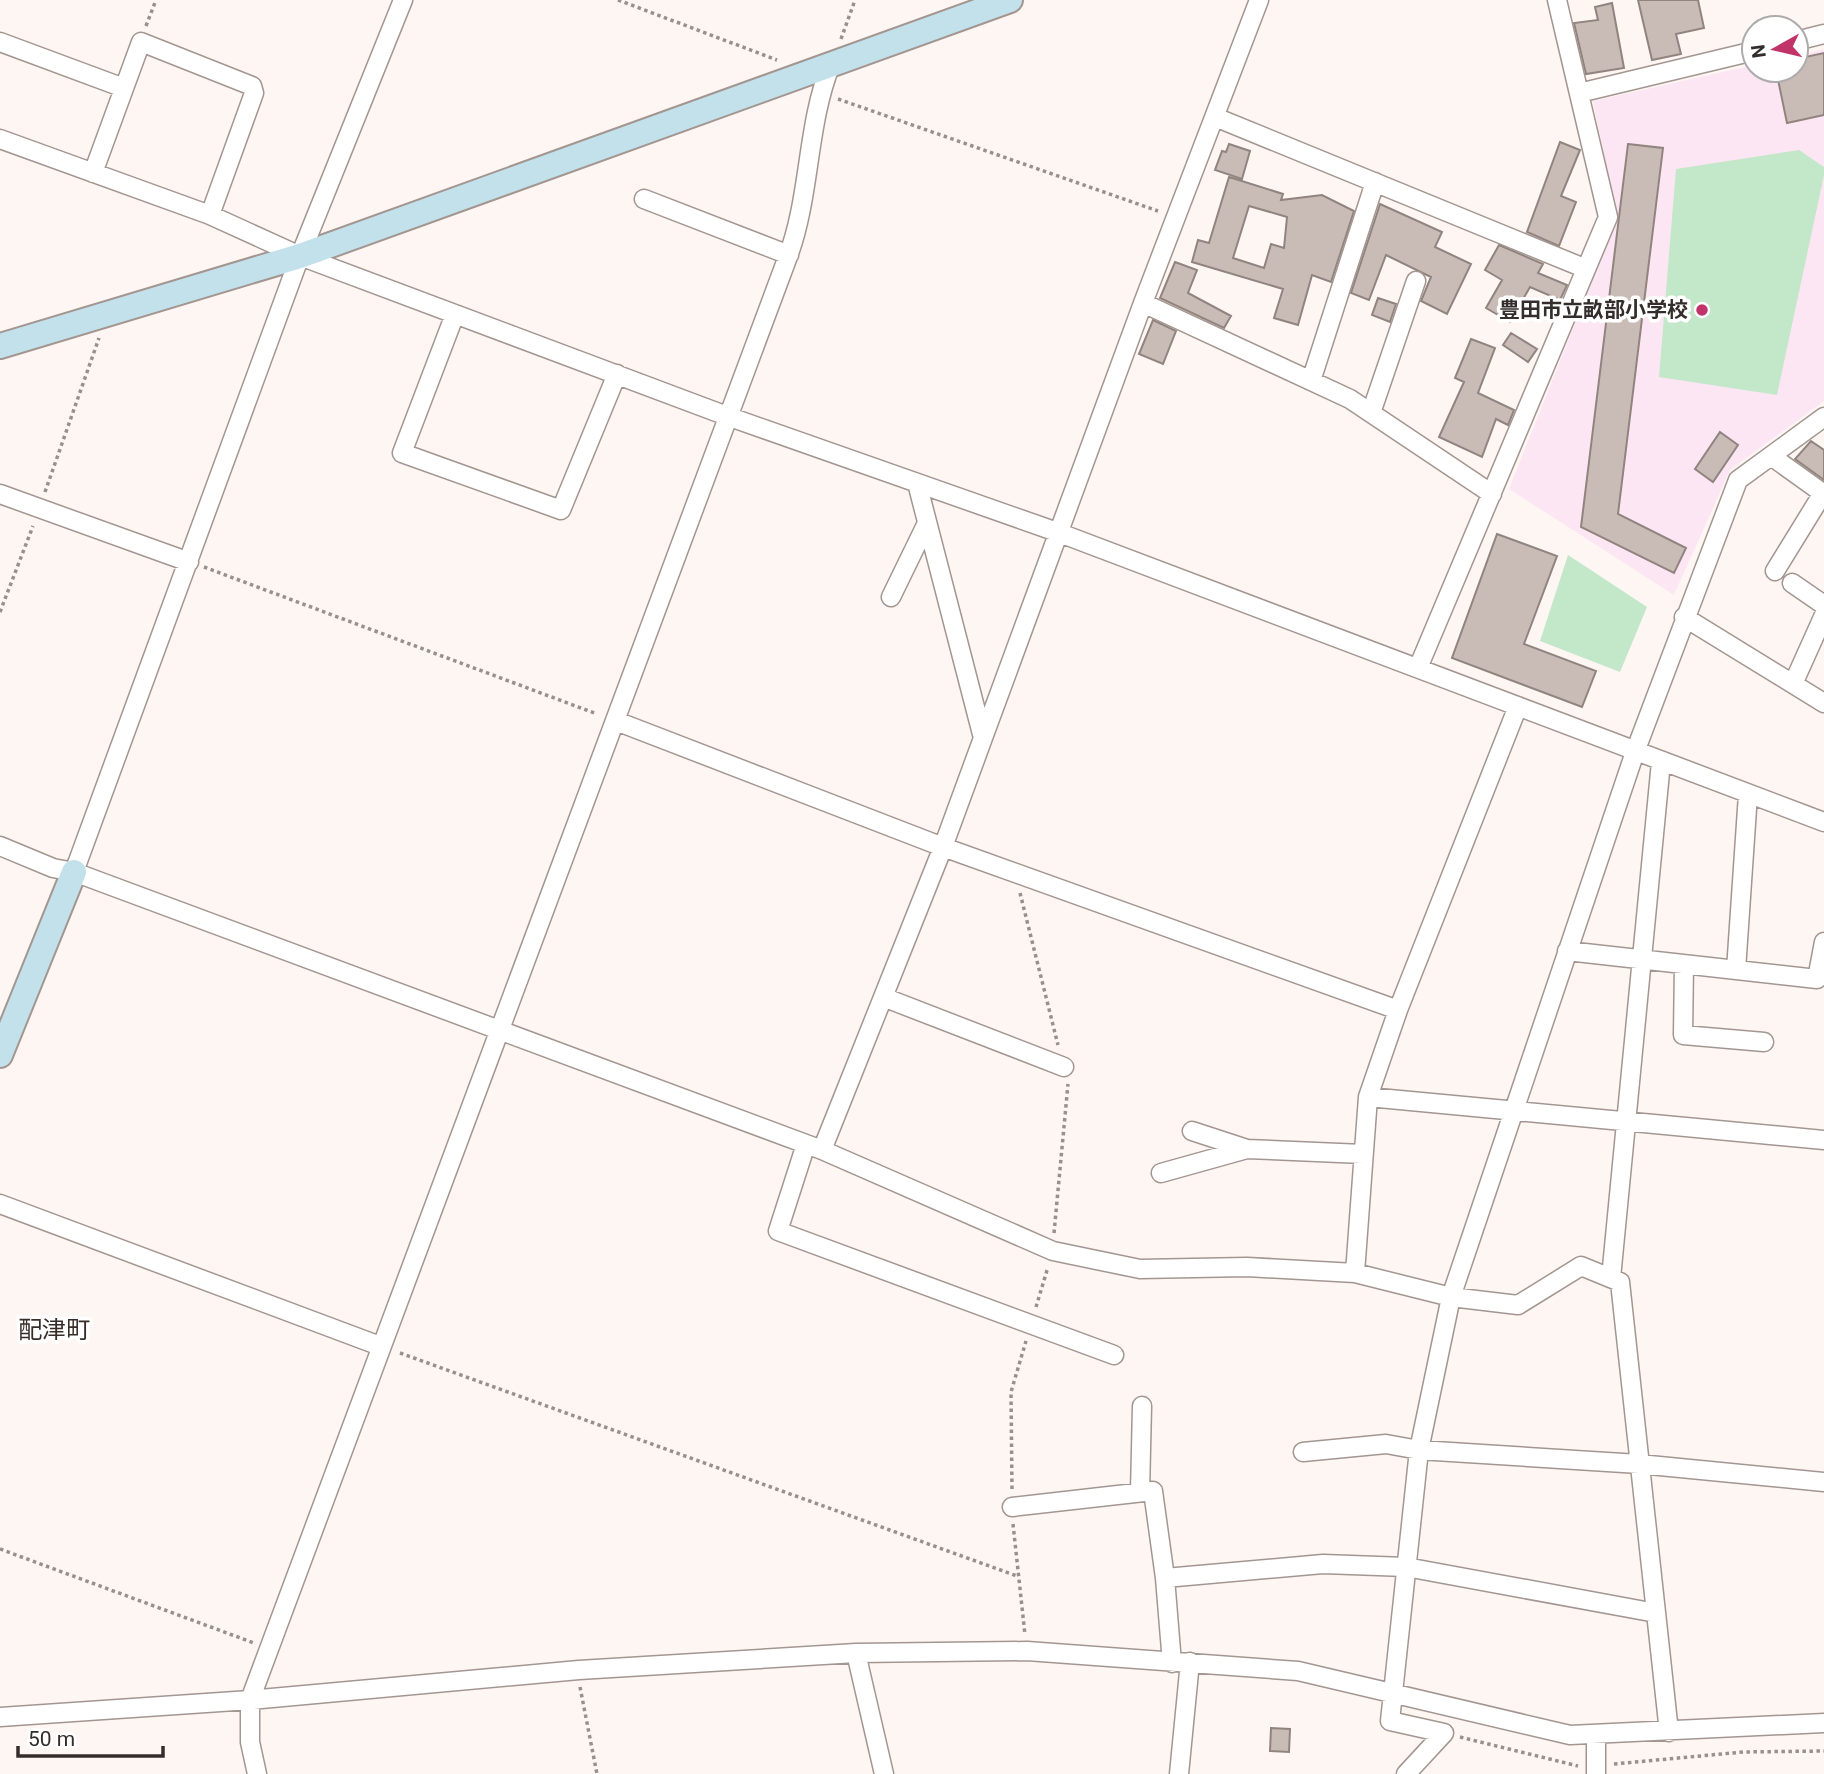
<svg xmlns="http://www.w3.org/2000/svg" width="1824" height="1774" font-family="Roboto,'Noto Sans JP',sans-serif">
<rect width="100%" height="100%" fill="#fef6f2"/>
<path fill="#fde6f3" d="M 1824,49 L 1824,401 L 1730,470 L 1674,595 L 1509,489 L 1617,218 L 1593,101 L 1754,65 L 1754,70 L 1796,70 L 1796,56 Z"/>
<path fill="#c3e7c9" d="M 1799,150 L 1824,167 L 1824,175 L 1777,395 L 1659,377 L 1676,169 Z
M 1568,555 L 1647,607 L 1620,672 L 1540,641 Z"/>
<path fill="#c9bcb7" stroke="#91847f" stroke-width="2" fill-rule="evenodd" d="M 1638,0 L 1698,0 L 1704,28 L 1676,34 L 1681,54 L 1652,60 Z
M 1612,3 L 1624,68 L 1586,74 L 1574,23 L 1598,20 L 1595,7 Z
M 1824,53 L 1824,115 L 1787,123 L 1776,70 L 1796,70 L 1796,59 Z
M 1560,142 L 1580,150 L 1561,196 L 1576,202 L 1559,246 L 1527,232 Z
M 1229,144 L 1250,151 L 1242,179 L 1215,170 L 1222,151 L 1226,152 Z
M 1628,144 L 1663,148 L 1618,514 L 1686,548 L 1674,573 L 1581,527 Z
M 1229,177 L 1283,194 L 1281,200 L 1322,195 L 1354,211 L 1331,282 L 1312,275 L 1298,325 L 1274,318 L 1283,289 L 1192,262 L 1198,240 L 1209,243 ZM 1249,206 L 1287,217 L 1284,248 L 1271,244 L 1264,268 L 1233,258 Z
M 1380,204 L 1442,232 L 1435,247 L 1471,264 L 1447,314 L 1421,301 L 1431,277 L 1386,255 L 1369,300 L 1351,293 Z
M 1499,245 L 1543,264 L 1538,273 L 1567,285 L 1560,300 L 1530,287 L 1510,322 L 1486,308 L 1502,280 L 1485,270 Z
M 1175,262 L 1197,270 L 1188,293 L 1231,316 L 1224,328 L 1160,298 Z
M 1378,298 L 1396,304 L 1390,322 L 1372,315 Z
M 1153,320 L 1176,331 L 1163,364 L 1139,354 Z
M 1511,333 L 1537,349 L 1528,362 L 1503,345 Z
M 1471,339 L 1495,348 L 1478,393 L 1514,410 L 1508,425 L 1496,419 L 1482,457 L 1439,437 L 1464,382 L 1455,378 Z
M 1720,432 L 1738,445 L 1713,482 L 1695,469 Z
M 1811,441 L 1824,450 L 1824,480 L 1795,459 Z
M 1497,534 L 1557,556 L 1524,644 L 1596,671 L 1582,707 L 1452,658 Z
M 1271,1728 L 1290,1729 L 1289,1752 L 1270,1751 Z"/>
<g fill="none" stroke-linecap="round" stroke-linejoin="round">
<defs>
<path id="street" d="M 1796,41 L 1824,34
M 0,42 L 124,88
M 1579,93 L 1754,51
M 1215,117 L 1584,268
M 0,139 L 210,215 L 300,256 L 727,416 L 1057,532 L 1824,822
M 93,173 L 141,42 L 252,86 L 254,93 L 210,215
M 644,199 L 789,255
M 1143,303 L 1350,399 L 1492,494
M 455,314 L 402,453 L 561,510 L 617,374
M 1311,381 L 1375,182
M 1371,413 L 1416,281
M 1771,456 L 1824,494
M 0,494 L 189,562
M 1775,571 L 1823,493
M 1792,583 L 1824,605
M 891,597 L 927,523
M 1684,617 L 1824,703
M 1418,668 L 1608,217 L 1557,0
M 1793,684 L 1824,615
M 1518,706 L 1398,1010 L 1368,1097 L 1824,1140
M 616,721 L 943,847 L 1398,1010
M 983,738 L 1143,303 L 1259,0
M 0,846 L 53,868 L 74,872 L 822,1150 L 1053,1251 L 1140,1269 L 1247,1267 L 1355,1273 L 1451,1297 L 1518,1305 L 1581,1266 L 1620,1282 L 1669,1732
M 74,872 L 300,256 L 403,0
M 1567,951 L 1817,979 L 1824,942
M 1684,964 L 1683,1035 L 1764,1042
M 1736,970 L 1748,794
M 883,997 L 1064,1067
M 1192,1131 L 1247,1149
M 806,1144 L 778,1231 L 1114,1355
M 822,1150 L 943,847 L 983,738 L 917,483
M 1161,1173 L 1247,1149 L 1363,1154
M 0,1204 L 380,1346
M 1355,1273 L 1368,1097
M 1611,1278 L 1661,762
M 1303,1452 L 1386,1444 L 1419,1450 L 1639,1464 L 1824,1482
M 1140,1492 L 1142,1406
M 1012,1507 L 1153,1491 L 1165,1578 L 1172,1663
M 1165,1578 L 1323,1564 L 1406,1567 L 1656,1613
M 856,1653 L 884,1774
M 0,1717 L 250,1700 L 579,1670 L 856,1653 L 1027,1651 L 1298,1671 L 1570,1735 L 1824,1723
M 1596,1735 L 1596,1774
M 257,1774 L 250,1742 L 250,1700 C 431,1221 606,739 787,259 C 811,197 806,126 831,64
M 1179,1774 L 1190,1662
M 1406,1774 L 1444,1733 L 1390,1721 L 1419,1450 L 1451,1297 L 1635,752 L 1738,480 L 1824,417"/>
<path id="secondary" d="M 0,346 L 300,256 L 1010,0
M 0,1055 L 74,872"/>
</defs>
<use href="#street" stroke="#a39691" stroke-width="21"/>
<use href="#secondary" stroke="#a39691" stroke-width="28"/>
<path stroke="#97908d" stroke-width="3.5" stroke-dasharray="3.5 3.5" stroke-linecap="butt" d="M 618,0 L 777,60
M 146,26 L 156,0
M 841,39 L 855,0
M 838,99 L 1158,211
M 45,492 L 99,338
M 204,567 L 597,714
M 0,612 L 33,526
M 1020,893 L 1058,1045
M 1054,1233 L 1068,1084
M 1036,1307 L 1048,1267
M 400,1353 L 1017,1576
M 1012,1489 L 1011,1392 L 1026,1341
M 1013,1524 L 1025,1635
M 0,1549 L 254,1643
M 580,1687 L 597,1774
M 1460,1737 L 1578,1766
M 1614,1764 L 1743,1752 L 1824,1751"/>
<use href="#street" stroke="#fff" stroke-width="18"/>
<use href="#secondary" stroke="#c3e1eb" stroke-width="24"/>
</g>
<circle fill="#c03469" stroke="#fff" stroke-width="2.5" cx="1702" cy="310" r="7"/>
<g text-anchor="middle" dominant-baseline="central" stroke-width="7" stroke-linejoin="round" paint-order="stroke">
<g font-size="21" font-weight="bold" fill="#332e2c" stroke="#fff" text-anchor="end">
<text x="1688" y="310">豊田市立畝部小学校</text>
</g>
<g font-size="24" fill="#372d28" stroke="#fff">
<text x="54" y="1330">配津町</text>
</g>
</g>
<g transform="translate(1775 49) rotate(262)"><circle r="33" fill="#ffffff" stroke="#adabab" stroke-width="2"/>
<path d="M0-5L12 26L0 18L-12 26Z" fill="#c03469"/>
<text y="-10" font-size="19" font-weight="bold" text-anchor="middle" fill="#332e2c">N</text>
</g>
<path d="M18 1746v10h145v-10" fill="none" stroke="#332e2c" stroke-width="3.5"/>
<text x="28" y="1746" font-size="21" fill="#332e2c" stroke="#ffffff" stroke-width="5" paint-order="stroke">50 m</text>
</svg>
